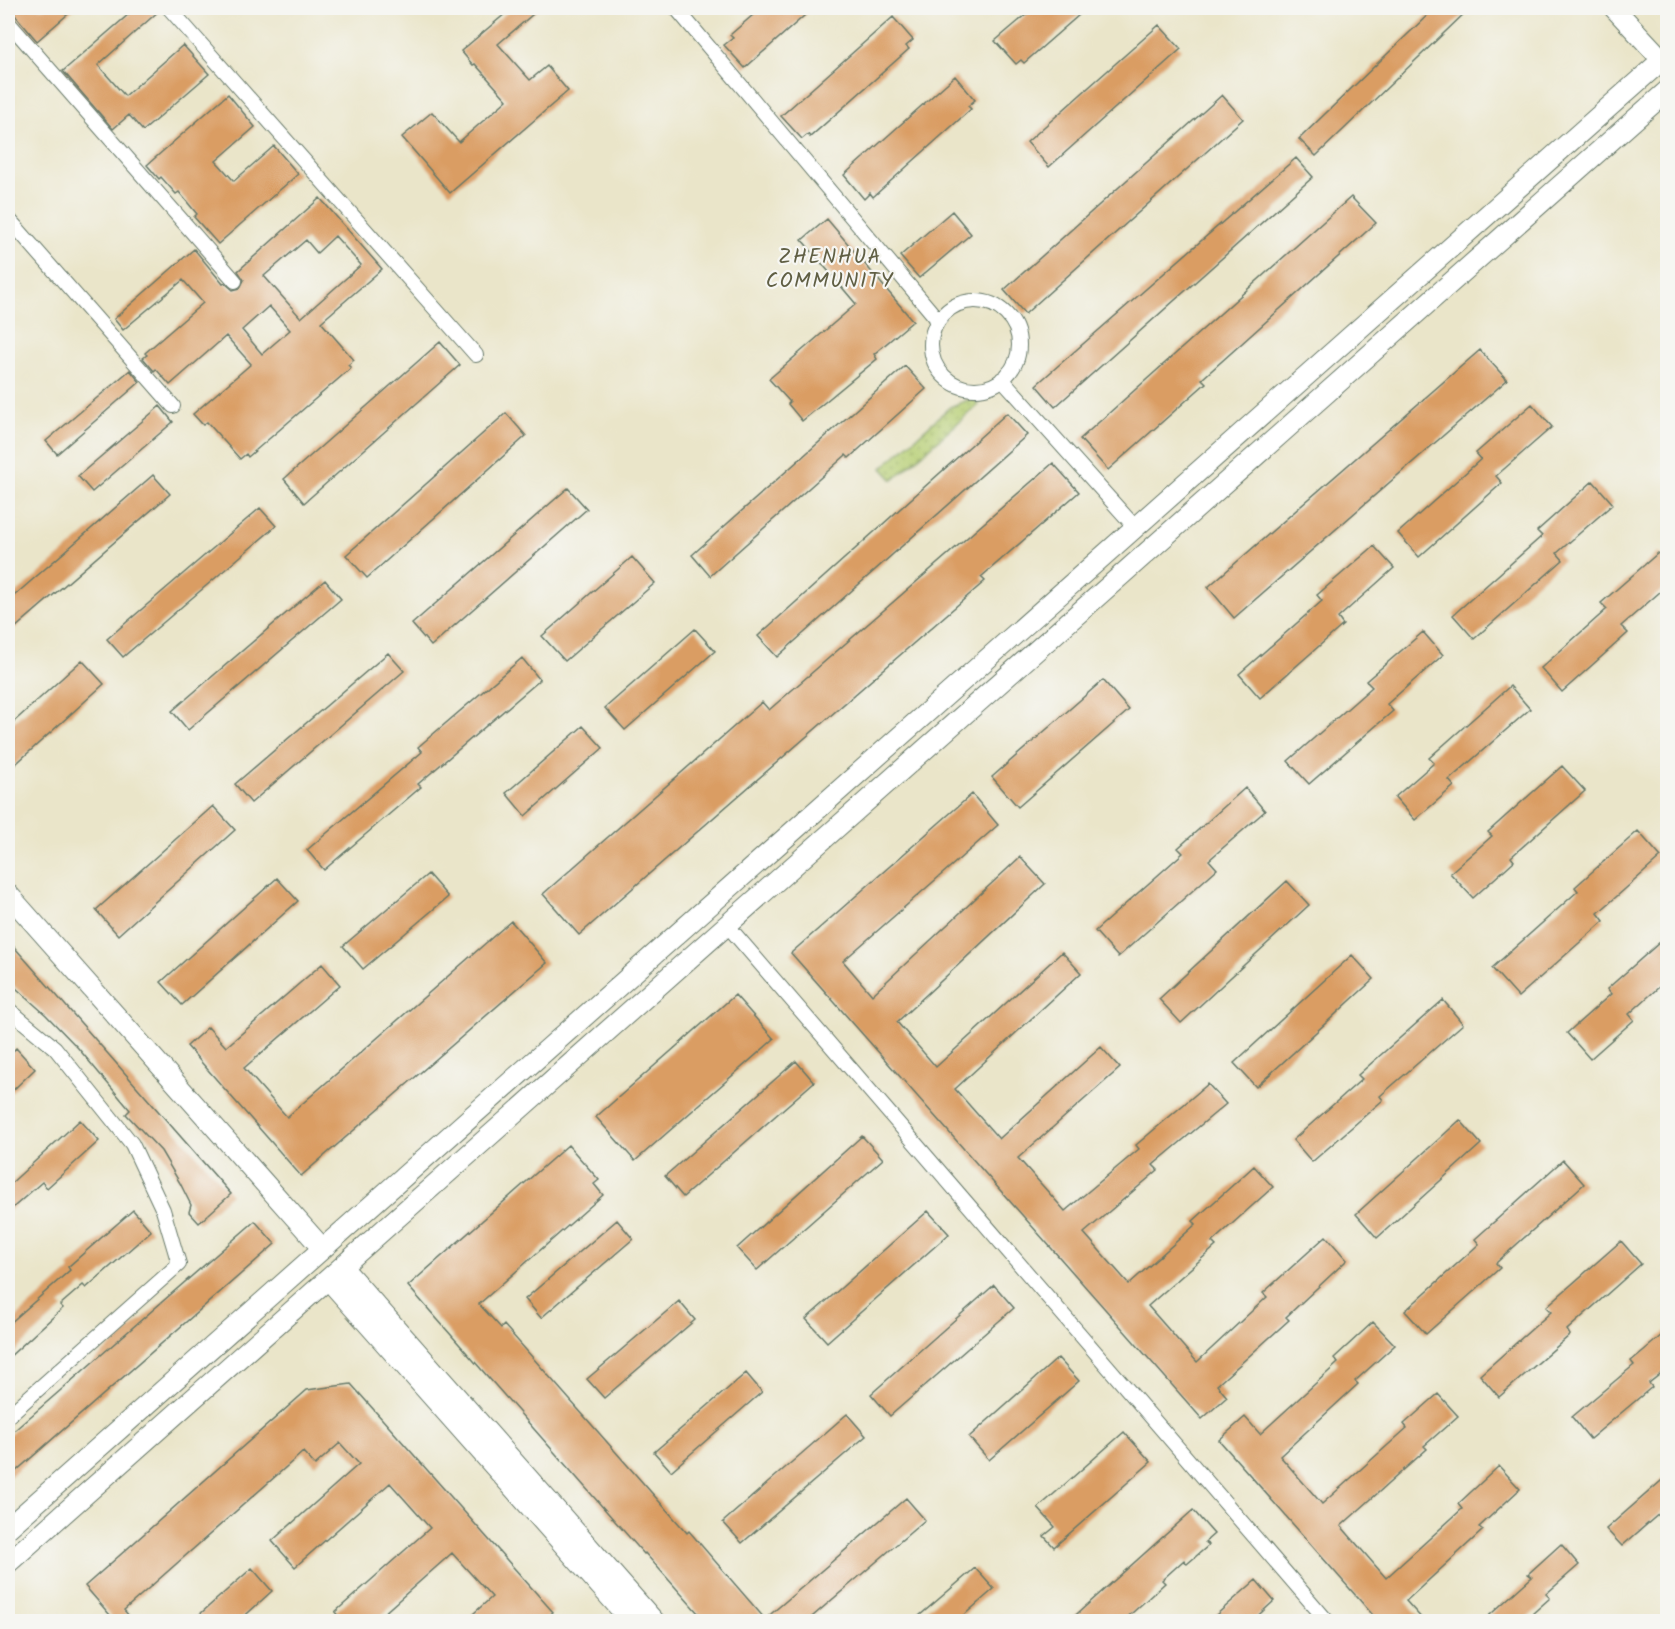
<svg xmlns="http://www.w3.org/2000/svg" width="1675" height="1629" font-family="Kalam,sans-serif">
<defs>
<pattern id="grass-dots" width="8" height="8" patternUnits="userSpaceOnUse" patternTransform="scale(1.5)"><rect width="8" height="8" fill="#b7cf74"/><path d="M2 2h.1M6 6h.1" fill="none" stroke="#94a960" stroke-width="1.8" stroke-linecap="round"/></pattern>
</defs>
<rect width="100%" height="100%" fill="#f6f6f2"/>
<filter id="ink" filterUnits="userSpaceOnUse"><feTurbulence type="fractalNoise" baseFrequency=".0167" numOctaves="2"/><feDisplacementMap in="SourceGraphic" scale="12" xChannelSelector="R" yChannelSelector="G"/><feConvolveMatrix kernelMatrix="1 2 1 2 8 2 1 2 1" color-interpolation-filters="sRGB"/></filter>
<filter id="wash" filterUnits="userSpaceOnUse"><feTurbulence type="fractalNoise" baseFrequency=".008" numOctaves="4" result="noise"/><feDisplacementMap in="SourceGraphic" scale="24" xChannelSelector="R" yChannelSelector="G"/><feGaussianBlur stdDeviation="1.35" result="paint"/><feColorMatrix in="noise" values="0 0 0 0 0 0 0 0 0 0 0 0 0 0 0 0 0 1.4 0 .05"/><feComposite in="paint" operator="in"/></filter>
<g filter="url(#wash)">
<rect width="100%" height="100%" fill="#eae5c9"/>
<path fill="url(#grass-dots)" stroke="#6b8654" stroke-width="1.5" d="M 973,398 L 978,405 L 893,480 L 882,468 L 950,407 Z"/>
<g id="blocks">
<path fill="#da9d63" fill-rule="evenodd" d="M 9,8 L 75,8 L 37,41 Z
M 136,8 L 160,8 L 160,10 L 98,65 L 125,96 L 183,45 L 209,74 L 143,131 L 129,115 L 113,129 L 63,71 Z
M 512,8 L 540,8 L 498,44 L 530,80 L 547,66 L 568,91 L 450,193 L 402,137 L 432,112 L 459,142 L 507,100 L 475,64 L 473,65 L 461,51 Z
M 761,8 L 813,8 L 745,68 L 724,45 L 733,38 L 730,35 Z
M 1034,8 L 1087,8 L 1024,63 L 1021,60 L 1016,64 L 995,41 Z
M 1435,8 L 1470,8 L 1316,156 L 1299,139 Z
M 893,17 L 913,40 L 906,46 L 909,49 L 810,137 L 808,134 L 802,139 L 781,116 Z
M 1159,25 L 1181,49 L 1049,167 L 1027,142 Z
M 955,76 L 975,100 L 968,106 L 971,109 L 873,197 L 870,193 L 864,199 L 844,175 Z
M 228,94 L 255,127 L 216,161 L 234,181 L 274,146 L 298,174 L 218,244 L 194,217 L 197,214 L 179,192 L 176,194 L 161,177 L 159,179 L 147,165 Z
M 1222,95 L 1243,119 L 1025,314 L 1004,290 Z
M 1296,158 L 1313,177 L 1055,407 L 1036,385 Z
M 1351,197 L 1376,223 L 1202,379 L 1206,383 L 1108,470 L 1080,439 Z
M 320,198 L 382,269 L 321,322 L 354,360 L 348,365 L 351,368 L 248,457 L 246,454 L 240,459 L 207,422 L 203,425 L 193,414 L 251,364 L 226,336 L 170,385 L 156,369 L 154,371 L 143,358 L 147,355 L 145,353 L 203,303 L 183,280 L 123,330 L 114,319 L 194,249 L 223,284 L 225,283 L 233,290 L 240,288 L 244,280 L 238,271 ZM 335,236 L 361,265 L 301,318 L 264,276 L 306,240 L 317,253 ZM 269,306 L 290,330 L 262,354 L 242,330 Z
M 952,211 L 971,234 L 919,278 L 900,256 Z
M 827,219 L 913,321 L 874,354 L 877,359 L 802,421 L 788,404 L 790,402 L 769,379 L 856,304 L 802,240 Z
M 440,342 L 460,365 L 304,503 L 284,479 Z
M 1480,350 L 1507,380 L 1234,618 L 1208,587 Z
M 905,366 L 926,389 L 849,458 L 846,455 L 710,576 L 692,555 Z
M 130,370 L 140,382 L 57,454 L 46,441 Z
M 1532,404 L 1552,427 L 1496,476 L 1502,483 L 1419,557 L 1398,533 L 1481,459 L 1476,453 Z
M 160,406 L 173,422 L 92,492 L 78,476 Z
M 506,413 L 526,436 L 367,578 L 346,555 Z
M 1007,413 L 1027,435 L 777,657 L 758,636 Z
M 1053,463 L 1079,492 L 981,577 L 985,581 L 579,935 L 543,894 L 762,702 L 769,710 Z
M 153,475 L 170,494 L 8,634 L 8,601 Z
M 1593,481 L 1613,504 L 1557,553 L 1563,560 L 1474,639 L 1453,615 L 1542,536 L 1537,531 Z
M 568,488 L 587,509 L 431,646 L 412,624 Z
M 260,508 L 276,526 L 123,657 L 107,639 Z
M 1374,546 L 1394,568 L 1338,618 L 1343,625 L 1260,698 L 1239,674 L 1322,601 L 1317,595 Z
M 1658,553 L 1668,563 L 1668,585 L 1621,626 L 1628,633 L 1562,692 L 1541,668 L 1607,609 L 1601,603 Z
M 632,557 L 655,583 L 565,661 L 542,636 Z
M 325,580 L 341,599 L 188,730 L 172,711 Z
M 695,629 L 715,651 L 625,730 L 605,708 Z
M 1423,632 L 1443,655 L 1387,704 L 1393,711 L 1309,784 L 1288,761 L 1372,687 L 1366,681 Z
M 388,653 L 404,671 L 251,803 L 235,784 Z
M 522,658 L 540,680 L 418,784 L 421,787 L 324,870 L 307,850 L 422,752 L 418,747 Z
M 82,660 L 104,684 L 8,771 L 8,727 Z
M 1103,680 L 1129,710 L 1018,807 L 992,777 Z
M 1510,686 L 1530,709 L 1449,780 L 1454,786 L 1415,820 L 1395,797 L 1434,763 L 1429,758 Z
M 583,726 L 603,748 L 525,816 L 506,793 Z
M 1562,766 L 1585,791 L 1511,857 L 1514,861 L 1473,898 L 1450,873 L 1492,836 L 1488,832 Z
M 1245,788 L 1265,811 L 1209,860 L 1217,869 L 1118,957 L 1095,931 L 1183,853 L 1178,848 Z
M 972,794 L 998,825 L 843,961 L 872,995 L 1020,857 L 1045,884 L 897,1022 L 936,1067 L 1062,952 L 1081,973 L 955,1089 L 999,1139 L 1101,1047 L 1120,1068 L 1018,1158 L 1065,1211 L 1139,1149 L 1136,1145 L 1208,1084 L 1226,1104 L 1153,1165 L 1158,1170 L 1084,1233 L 1129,1284 L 1196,1224 L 1193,1221 L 1254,1166 L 1273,1187 L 1212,1242 L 1216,1246 L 1148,1306 L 1197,1362 L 1267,1297 L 1263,1293 L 1326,1236 L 1347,1260 L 1286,1317 L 1289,1320 L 1217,1385 L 1227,1397 L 1202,1419 L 791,953 Z
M 213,806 L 235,830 L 118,935 L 96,910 Z
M 1638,831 L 1661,857 L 1598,913 L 1604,921 L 1518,997 L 1492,968 L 1578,891 L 1575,887 Z
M 428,874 L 448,897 L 363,969 L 343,946 Z
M 277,878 L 298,901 L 182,1005 L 161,982 Z
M 1287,881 L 1309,905 L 1181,1023 L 1159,999 Z
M 511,921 L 547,963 L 301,1176 L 187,1046 L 208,1027 L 226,1047 L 322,964 L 340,985 L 244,1068 L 287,1117 Z
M 1668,935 L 1668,979 L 1629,1014 L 1634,1020 L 1590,1059 L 1567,1033 L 1611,994 L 1607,989 Z
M 8,940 L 231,1194 L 199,1223 L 189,1212 L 191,1205 L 180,1183 L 161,1151 L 126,1114 L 130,1110 L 78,1048 L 46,1015 L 8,981 Z
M 1352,955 L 1374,979 L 1256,1087 L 1234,1063 Z
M 735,995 L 774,1039 L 635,1161 L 596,1117 Z
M 1443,1000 L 1463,1024 L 1380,1096 L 1383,1100 L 1312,1162 L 1293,1140 L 1362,1079 L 1358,1075 Z
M 16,1048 L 35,1069 L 8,1095 L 8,1056 Z
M 796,1061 L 814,1082 L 683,1197 L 665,1176 Z
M 80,1120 L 99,1141 L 47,1188 L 42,1182 L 8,1212 L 8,1186 Z
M 1460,1120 L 1481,1144 L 1377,1238 L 1356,1214 Z
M 862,1136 L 883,1159 L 757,1270 L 737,1248 Z
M 568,1145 L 599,1180 L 594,1184 L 603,1195 L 479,1304 L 501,1328 L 504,1325 L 687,1533 L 689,1531 L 765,1619 L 906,1498 L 925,1520 L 806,1622 L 706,1622 L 645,1553 L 644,1554 L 408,1286 Z
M 1563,1160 L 1584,1184 L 1496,1263 L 1500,1268 L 1426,1334 L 1405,1311 L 1479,1244 L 1475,1239 Z
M 133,1210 L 151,1231 L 86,1288 L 83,1285 L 60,1305 L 63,1308 L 8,1358 L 8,1325 L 70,1270 L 68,1267 Z
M 928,1211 L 949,1234 L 827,1342 L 806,1319 Z
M 617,1220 L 633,1239 L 541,1318 L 525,1299 Z
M 255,1221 L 275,1244 L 8,1478 L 8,1436 Z
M 1621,1241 L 1641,1264 L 1567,1330 L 1570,1335 L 1499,1397 L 1480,1375 L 1551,1312 L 1546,1307 Z
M 994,1285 L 1014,1308 L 890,1416 L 871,1394 Z
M 679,1301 L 695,1320 L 604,1398 L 587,1379 Z
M 1373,1322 L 1395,1345 L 1355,1381 L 1358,1384 L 1280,1456 L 1322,1504 L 1407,1428 L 1404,1424 L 1438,1394 L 1458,1416 L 1424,1446 L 1427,1449 L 1341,1526 L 1386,1578 L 1462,1509 L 1458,1504 L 1499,1466 L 1520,1489 L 1479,1527 L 1483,1530 L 1406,1601 L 1425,1622 L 1379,1622 L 1219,1440 L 1245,1417 L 1260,1434 L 1338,1363 L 1334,1358 Z
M 1668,1330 L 1668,1368 L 1649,1383 L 1652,1387 L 1590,1439 L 1572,1417 L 1634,1365 L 1631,1361 Z
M 1058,1358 L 1079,1381 L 989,1460 L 969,1437 Z
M 746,1373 L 762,1392 L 671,1471 L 654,1452 Z
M 351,1384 L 553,1612 L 542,1622 L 464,1622 L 492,1597 L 452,1553 L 374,1622 L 343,1622 L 335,1612 L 430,1528 L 390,1483 L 295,1567 L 272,1541 L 359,1464 L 340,1443 L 315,1465 L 303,1452 L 124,1610 L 134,1622 L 116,1622 L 85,1586 L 307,1390 Z
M 847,1414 L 866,1436 L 742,1543 L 723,1522 Z
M 1124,1432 L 1151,1462 L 1054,1547 L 1044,1536 L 1055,1527 L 1038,1508 Z
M 1668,1475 L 1668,1506 L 1622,1546 L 1606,1529 Z
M 1193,1510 L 1214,1534 L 1205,1542 L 1209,1545 L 1187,1564 L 1184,1560 L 1162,1580 L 1165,1583 L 1142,1604 L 1122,1622 L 1068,1622 Z
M 1561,1544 L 1579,1565 L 1546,1594 L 1550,1598 L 1523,1622 L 1482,1622 L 1532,1577 L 1528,1574 Z
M 252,1568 L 272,1591 L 238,1622 L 191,1622 Z
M 975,1568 L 994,1589 L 956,1622 L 912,1622 Z
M 1256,1580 L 1274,1601 L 1251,1622 L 1208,1622 Z"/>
</g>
</g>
<g filter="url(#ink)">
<use href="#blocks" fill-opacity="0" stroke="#667868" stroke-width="1.5"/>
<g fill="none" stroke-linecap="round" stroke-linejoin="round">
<defs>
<path id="street" d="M 169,8 L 476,355
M 676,8 L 938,320
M 8,22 L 235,281
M 8,218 L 173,406
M931 345a44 44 0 1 1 88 0a44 44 0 1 1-88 0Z
M 1002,379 L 1135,527
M 727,925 L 1328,1622
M 8,1009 L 55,1048 L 132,1144 L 163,1210 L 179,1264 L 8,1416"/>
<path id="secondary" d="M 1614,8 L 1668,66
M 8,894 L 322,1248
M 342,1267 L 655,1622
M 328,1279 L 632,1622
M 8,1528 L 1662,60
M 8,1563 L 1668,90"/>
</defs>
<use href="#street" stroke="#667868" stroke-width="16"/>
<use href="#secondary" stroke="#667868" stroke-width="22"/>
<use href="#street" stroke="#fff" stroke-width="14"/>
<use href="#secondary" stroke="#fff" stroke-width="20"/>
</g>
</g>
<g text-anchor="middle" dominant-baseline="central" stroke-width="4.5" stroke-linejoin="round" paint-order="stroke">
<g font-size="21" letter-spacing="1.5" fill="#605f44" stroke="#f6f6f2">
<text x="830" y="257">ZHENHUA<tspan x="830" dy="24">COMMUNITY</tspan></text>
</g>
</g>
<rect width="1675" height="1629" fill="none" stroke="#f6f6f2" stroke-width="30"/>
</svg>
